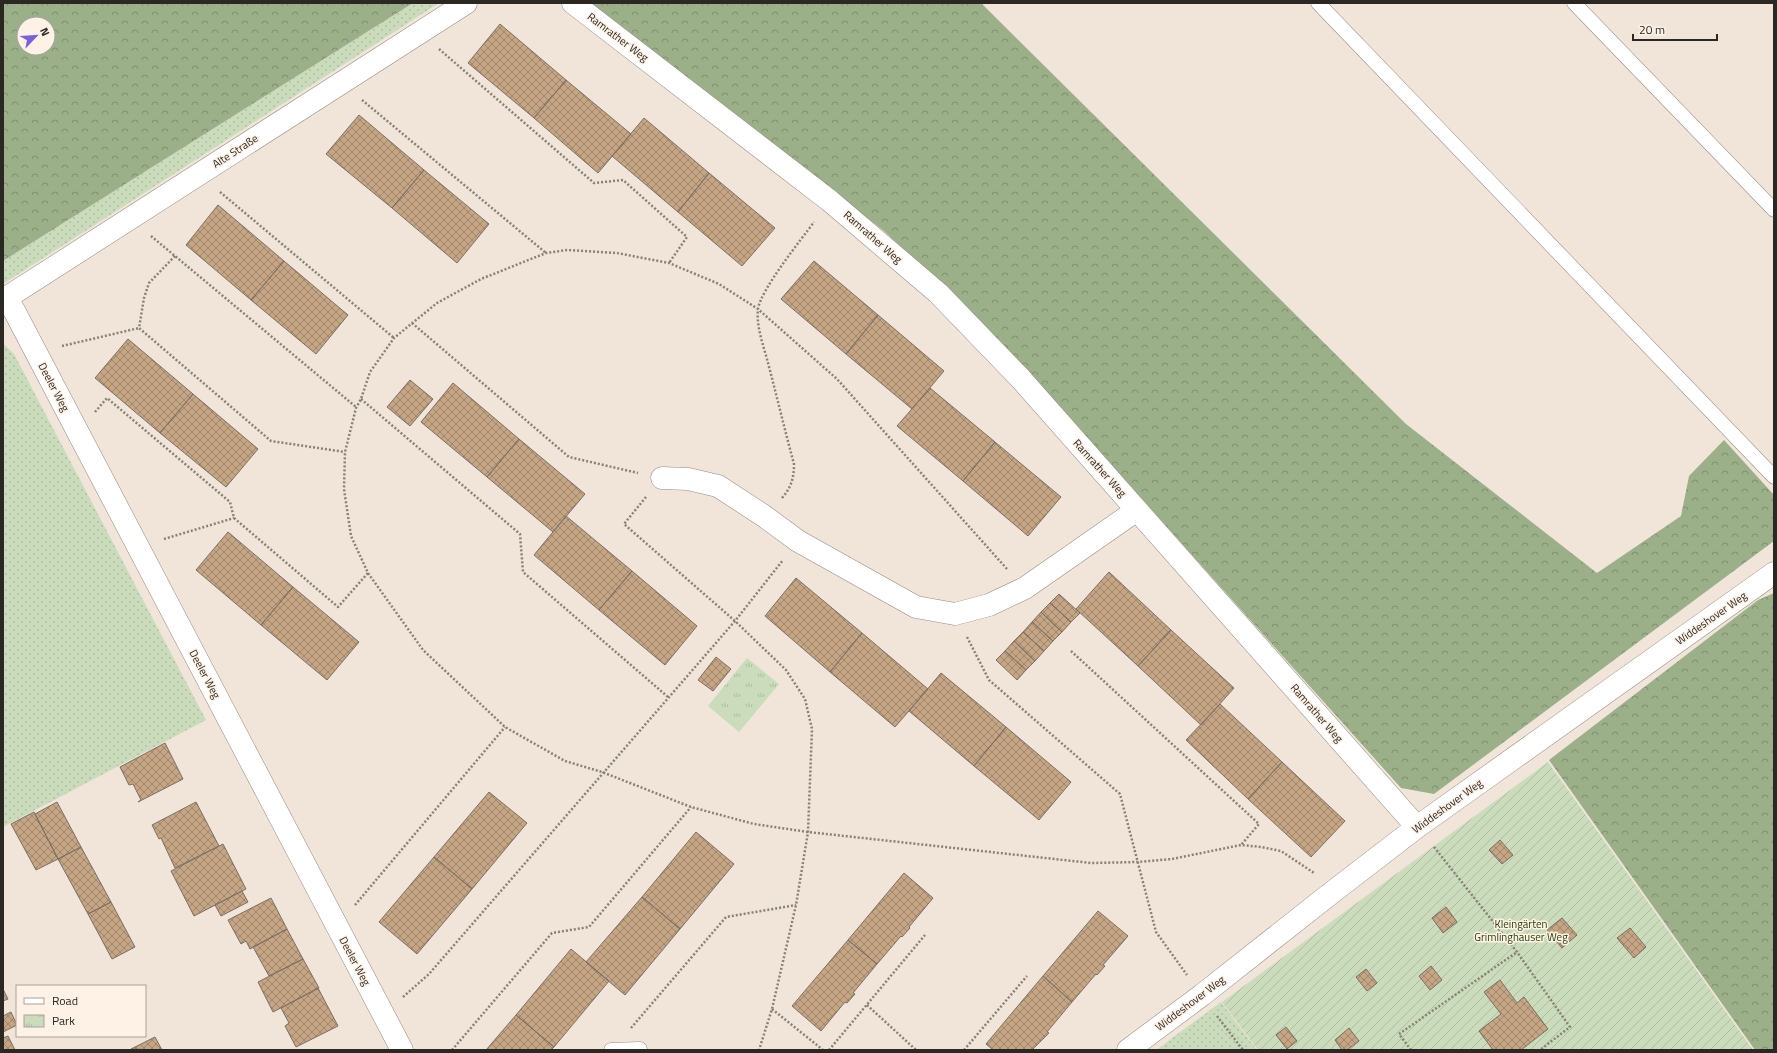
<svg xmlns="http://www.w3.org/2000/svg" width="1777" height="1053" font-family="'Titillium Web',sans-serif">
<defs>
<pattern id="grass-dots" width="8" height="8" patternUnits="userSpaceOnUse"><rect width="8" height="8" fill="#cadcbb"/><path d="M2 2h.1M6 6h.1" fill="none" stroke="#aebda0" stroke-width="1.8" stroke-linecap="round"/></pattern>
<pattern id="forest-crowns" width="20" height="18" patternUnits="userSpaceOnUse"><rect width="20" height="18" fill="#9bb089"/><path d="M2 6a3 3 0 1 1 6 0M12 15a3 3 0 1 1 6 0" fill="none" stroke="#7f8f70"/></pattern>
<pattern id="park-tufts" width="24" height="20" patternUnits="userSpaceOnUse"><rect width="24" height="20" fill="#cadcbb"/><path d="M3 7l-1-3M5 7V3M7 7l1-3M15 17l-1-3M17 17v-4M19 17l1-3" fill="none" stroke="#aebda0"/></pattern>
<pattern id="garden-furrows" width="10" height="10" patternUnits="userSpaceOnUse"><rect width="10" height="10" fill="#cadcbb"/><path d="M-1 1l2-2M0 10L10 0M9 11l2-2" fill="none" stroke="#aebda0"/></pattern>
<pattern id="building-cross-hatch" width="8" height="8" patternUnits="userSpaceOnUse"><rect width="8" height="8" fill="#c5a583"/><path d="M0 0l8 8M0 8l8-8" fill="none" stroke="#a0866b"/></pattern>
</defs>
<rect width="100%" height="100%" fill="#f1e5d9"/>
<path fill="url(#grass-dots)" d="M 413,3 L 439,3 L 3,284 L 3,261 Z
M 3,343 L 14,354 L 206,720 L 3,827 Z
M 1221,1002 L 1257,1050 L 1156,1050 Z"/>
<path fill="url(#forest-crowns)" fill-rule="evenodd" d="M 3,3 L 413,3 L 3,261 ZM 24,24 L 48,24 L 48,48 L 24,48 Z
M 591,3 L 981,3 L 1406,424 L 1597,573 L 1681,516 L 1689,476 L 1724,440 L 1774,495 L 1774,541 L 1434,794 L 1401,788 L 1000,341 L 884,231 Z
M 1774,593 L 1774,1050 L 1755,1050 L 1549,760 L 1758,600 Z"/>
<path fill="url(#park-tufts)" d="M 747,658 L 779,684 L 739,732 L 708,706 Z"/>
<path fill="url(#garden-furrows)" d="M 1548,762 L 1753,1050 L 1258,1050 L 1222,1002 Z"/>
<path fill="url(#building-cross-hatch)" stroke="#796f64" d="M 500,24 L 566,80 L 534,118 L 468,63 Z
M 566,80 L 631,134 L 598,173 L 534,118 Z
M 359,115 L 424,170 L 392,208 L 326,154 Z
M 644,118 L 709,173 L 678,212 L 612,156 Z
M 424,170 L 489,224 L 457,263 L 392,208 Z
M 709,173 L 775,228 L 742,266 L 678,212 Z
M 218,205 L 284,261 L 251,300 L 186,245 Z
M 284,261 L 348,315 L 316,354 L 251,300 Z
M 814,261 L 878,315 L 846,354 L 781,299 Z
M 878,315 L 944,371 L 912,409 L 846,354 Z
M 128,339 L 193,394 L 160,433 L 95,378 Z
M 410,380 L 433,399 L 410,426 L 387,407 Z
M 453,383 L 519,439 L 487,477 L 421,422 Z
M 930,388 L 995,442 L 963,481 L 897,426 Z
M 193,394 L 258,449 L 226,487 L 160,433 Z
M 519,439 L 585,494 L 553,532 L 487,477 Z
M 995,442 L 1061,497 L 1028,536 L 963,481 Z
M 566,516 L 632,571 L 599,610 L 534,555 Z
M 228,532 L 293,587 L 261,625 L 196,570 Z
M 632,571 L 697,626 L 665,665 L 599,610 Z
M 1109,572 L 1171,630 L 1138,666 L 1076,609 Z
M 796,578 L 862,633 L 830,672 L 765,616 Z
M 293,587 L 359,642 L 327,680 L 261,625 Z
M 1059,594 L 1080,613 L 1071,622 L 1050,603 Z
M 1050,603 L 1071,622 L 1062,632 L 1041,612 Z
M 1041,612 L 1062,632 L 1053,641 L 1032,622 Z
M 1032,622 L 1053,641 L 1044,651 L 1023,632 Z
M 1171,630 L 1234,688 L 1201,725 L 1138,666 Z
M 1023,632 L 1044,651 L 1035,661 L 1014,641 Z
M 862,633 L 928,689 L 895,727 L 830,672 Z
M 1014,641 L 1035,661 L 1026,670 L 1005,651 Z
M 1005,651 L 1026,670 L 1017,680 L 996,660 Z
M 716,657 L 731,669 L 713,691 L 698,680 Z
M 941,673 L 1006,727 L 974,766 L 909,711 Z
M 1220,704 L 1282,762 L 1248,799 L 1186,740 Z
M 1006,727 L 1071,782 L 1039,820 L 974,766 Z
M 165,743 L 183,779 L 138,802 L 141,800 L 133,784 L 129,785 L 120,767 Z
M 1282,762 L 1345,821 L 1311,857 L 1248,799 Z
M 489,792 L 527,823 L 472,889 L 434,857 Z
M 57,802 L 81,847 L 58,859 L 35,814 Z
M 196,802 L 219,846 L 175,868 L 161,838 L 159,839 L 152,825 Z
M 34,812 L 58,859 L 36,870 L 11,824 Z
M 696,832 L 734,864 L 680,929 L 642,897 Z
M 1500,840 L 1513,855 L 1502,864 L 1489,850 Z
M 223,844 L 246,889 L 194,916 L 171,871 Z
M 81,847 L 111,902 L 88,914 L 58,859 Z
M 434,857 L 472,889 L 417,954 L 379,922 Z
M 904,873 L 933,898 L 909,927 L 910,928 L 902,937 L 901,936 L 877,964 L 848,940 Z
M 242,891 L 248,902 L 221,916 L 215,905 Z
M 642,897 L 680,929 L 625,995 L 586,962 Z
M 271,898 L 287,929 L 250,949 L 246,941 L 241,944 L 228,920 Z
M 111,902 L 135,947 L 112,959 L 88,914 Z
M 1446,907 L 1457,922 L 1443,933 L 1432,918 Z
M 1098,911 L 1128,936 L 1103,965 L 1105,966 L 1097,975 L 1096,974 L 1072,1002 L 1043,976 Z
M 1562,918 L 1577,935 L 1562,948 L 1547,930 Z
M 1630,928 L 1646,947 L 1634,958 L 1617,938 Z
M 287,929 L 303,959 L 269,976 L 253,947 Z
M 848,940 L 877,964 L 853,993 L 855,994 L 847,1003 L 845,1002 L 821,1031 L 792,1006 Z
M 571,949 L 609,981 L 554,1047 L 516,1015 Z
M 303,959 L 319,988 L 273,1012 L 258,982 Z
M 1431,966 L 1442,980 L 1430,990 L 1419,976 Z
M 1366,969 L 1377,983 L 1367,991 L 1356,977 Z
M 1043,976 L 1072,1002 L 1047,1032 L 1049,1033 L 1032,1050 L 993,1050 L 986,1044 Z
M 1500,980 L 1517,1003 L 1524,997 L 1548,1029 L 1521,1050 L 1493,1050 L 1479,1031 L 1501,1014 L 1484,992 Z
M 318,988 L 338,1026 L 296,1047 L 285,1026 L 289,1023 L 281,1008 Z
M 3,989 L 8,999 L 3,1001 Z
M 11,1012 L 17,1025 L 3,1032 L 3,1016 Z
M 516,1015 L 554,1047 L 551,1050 L 486,1050 Z
M 1286,1027 L 1297,1041 L 1287,1049 L 1276,1035 Z
M 1349,1028 L 1359,1041 L 1347,1050 L 1342,1050 L 1335,1040 Z
M 8,1036 L 15,1050 L 3,1050 L 3,1038 Z
M 155,1037 L 162,1050 L 131,1049 Z"/>
<g fill="none" stroke-linecap="round" stroke-linejoin="round">
<defs>
<path id="service" d="M 1318,3 L 1774,477
M 1574,3 L 1774,210
M 611,1050 L 640,1049"/>
<path id="minor" d="M 573,3 L 830,201 L 938,293 L 1021,379 L 1417,827
M 7,297 L 402,1050
M 3,300 L 466,3
M 662,478 L 688,479 L 718,486 L 764,516 L 798,541 L 916,607 L 955,614 L 989,605 L 1025,588 L 1137,510
M 1128,1050 L 1202,995 L 1330,894 L 1417,827 L 1774,573"/>
</defs>
<use href="#service" stroke="#968b81" stroke-width="15"/>
<use href="#minor" stroke="#968b81" stroke-width="23"/>
<path stroke="#878077" stroke-width="2.5" stroke-dasharray="2 2" stroke-linecap="butt" d="M 439,49 L 594,183 L 623,180 L 687,237 L 669,263
M 362,100 L 546,253
M 220,192 L 394,338
M 151,236 L 356,407
M 175,256 L 149,283 L 144,298 L 139,328 L 271,441 L 345,452
M 412,323 L 569,457 L 638,473
M 62,346 L 139,328
M 361,399 L 520,534 L 523,572 L 668,697
M 95,412 L 107,398 L 230,502 L 234,518 L 338,607 L 368,573
M 646,497 L 624,524 L 735,621 L 786,670 L 805,699 L 812,729 L 808,832 L 796,905 L 772,1009 L 759,1050
M 782,498 C 791,488 794,478 794,464 C 785,431 777,397 768,363 C 764,347 756,327 758,309 C 761,289 801,240 814,222
M 164,539 L 234,518
M 1007,569 L 837,379 L 758,309 L 719,284 L 669,263 L 617,253 L 567,250 L 546,253 L 481,279 L 437,303 L 394,338 L 370,372 L 361,399 L 356,408 L 345,452 L 344,489 L 351,536 L 368,573 L 423,650 L 505,727 L 565,761 L 602,772 L 691,807 L 754,824 L 808,832 L 1091,863 L 1138,862 L 1172,859 L 1241,845 L 1261,847 L 1281,851 L 1314,873
M 967,637 L 989,680 L 1120,794 L 1156,932 L 1187,975
M 1071,651 L 1259,824 L 1241,845
M 1434,847 L 1517,952 L 1570,1027 L 1540,1050
M 355,905 L 505,727
M 403,997 L 429,974 L 735,621 L 783,560
M 867,1005 L 916,1050
M 772,1009 L 823,1050
M 1217,1016 L 1243,1050
M 631,1028 L 726,917 L 796,905
M 452,1050 L 552,933 L 589,927 L 691,807
M 829,1050 L 925,935
M 964,1050 L 1027,976
M 1411,1050 L 1399,1034 L 1517,952"/>
<use href="#service" stroke="#fff" stroke-width="14"/>
<use href="#minor" stroke="#fff" stroke-width="22"/>
</g>
<g text-anchor="middle" dominant-baseline="central" stroke-width="3" stroke-linejoin="round" paint-order="stroke">
<g font-size="11" fill="#2b2722" stroke="#fef2e7">
<text transform="translate(618 37) rotate(37)">Ramrather Weg</text>
<text transform="translate(235 151) rotate(-33)">Alte Straße</text>
<text transform="translate(873 237) rotate(41)">Ramrather Weg</text>
<text transform="translate(54 387) rotate(62)">Deeler Weg</text>
<text transform="translate(1100 468) rotate(48)">Ramrather Weg</text>
<text transform="translate(1711 618) rotate(-35)">Widdeshover Weg</text>
<text transform="translate(205 674) rotate(62)">Deeler Weg</text>
<text transform="translate(1317 713) rotate(49)">Ramrather Weg</text>
<text transform="translate(1447 806) rotate(-36)">Widdeshover Weg</text>
<text transform="translate(355 961) rotate(62)">Deeler Weg</text>
<text transform="translate(1190 1003) rotate(-37)">Widdeshover Weg</text>
</g>
<g font-size="11" fill="#253f00" stroke="#fef2e7">
<text x="1521" y="924">Kleingärten<tspan x="1521" dy="13">Grimlinghauser Weg</tspan></text>
</g>
</g>
<rect width="1777" height="1053" fill="none" stroke="#2b2722" stroke-width="8"/>
<rect x="16" y="985" width="130" height="52" fill="#fef2e7" stroke="#aaa198"/>
<rect x="24" y="998" width="20" height="6" fill="#ffffff" stroke="#aaa198"/>
<text x="52" y="1005" font-size="12" fill="#2b2722">Road</text>
<rect x="24" y="1015" width="20" height="12" fill="url(#park-tufts)" stroke="#aaa198"/>
<text x="52" y="1025" font-size="12" fill="#2b2722">Park</text>
<g transform="translate(36 36) rotate(65)"><circle r="19" fill="#fef2e7" stroke="#aaa198"/>
<path d="M0-3L7 15L0 10L-7 15Z" fill="#7c60da"/>
<text y="-6" font-size="11" font-weight="bold" text-anchor="middle" fill="#2b2722">N</text>
</g>
<path d="M1633 34v6h84v-6" fill="none" stroke="#2b2722" stroke-width="2"/>
<text x="1639" y="34" font-size="12" fill="#2b2722" stroke="#fef2e7" stroke-width="3" paint-order="stroke">20 m</text>
</svg>
